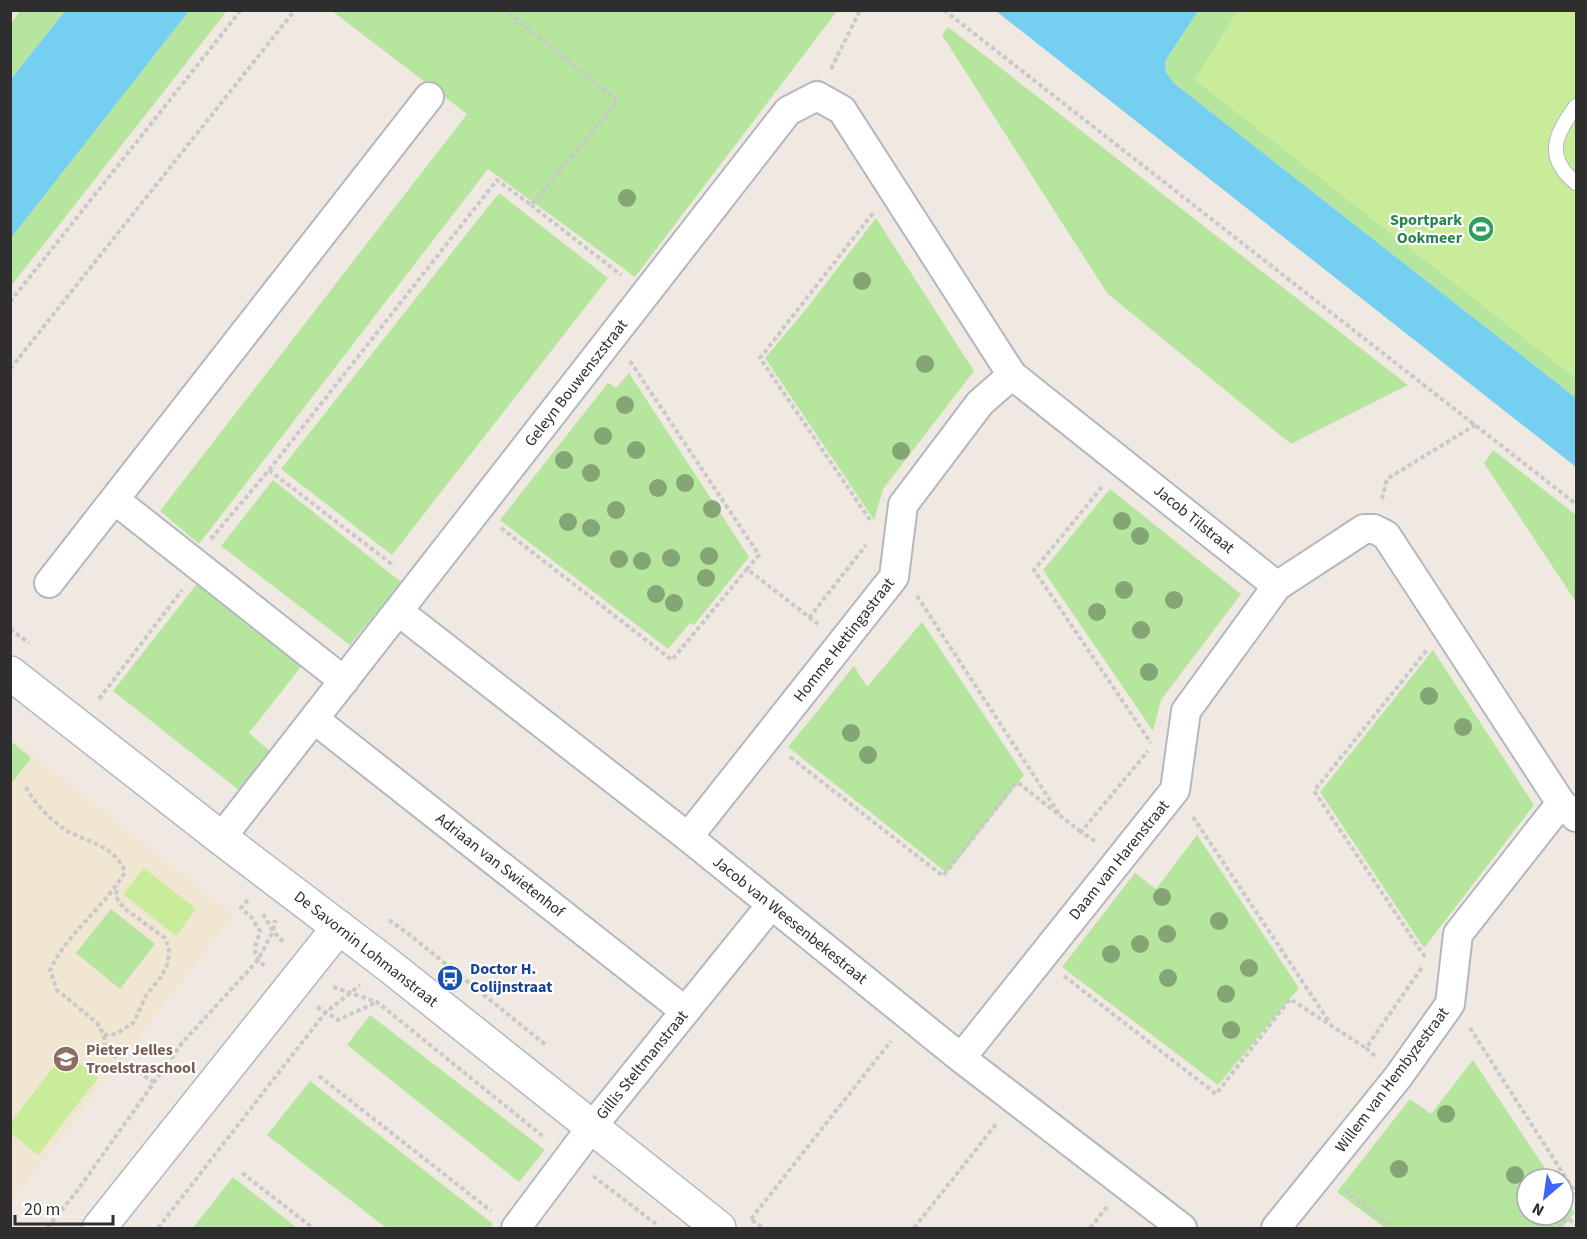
<svg xmlns="http://www.w3.org/2000/svg" width="1587" height="1239" font-family="'Source Sans 3',sans-serif">
<rect width="100%" height="100%" fill="#efe9e1"/>
<path fill="#f0e6d1" d="M 13,739 L 233,915 L 11,1202 L 10,741 Z"/>
<path fill="#b6e59e" d="M 20,11 L 65,11 L 11,79 L 11,23 Z
M 189,11 L 227,11 L 11,286 L 11,238 Z
M 332,11 L 837,11 L 635,277 L 488,169 L 199,544 L 160,511 L 467,114 Z
M 1198,11 L 1576,11 L 1576,398 L 1175,84 L 1166,73 L 1165,61 Z
M 948,27 L 1408,385 L 1291,444 L 1107,293 L 942,35 Z
M 499,193 L 608,278 L 392,555 L 281,469 Z
M 876,218 L 974,371 L 883,489 L 874,520 L 765,358 L 807,308 Z
M 629,373 L 749,557 L 694,625 L 690,623 L 668,649 L 500,520 L 608,383 L 616,388 Z
M 1493,450 L 1576,515 L 1576,602 L 1484,463 Z
M 273,480 L 401,582 L 350,645 L 221,546 Z
M 1110,489 L 1241,594 L 1161,700 L 1153,731 L 1043,570 Z
M 199,581 L 304,663 L 249,733 L 271,752 L 240,791 L 113,691 Z
M 922,622 L 1024,775 L 947,873 L 788,747 L 854,666 L 867,687 Z
M 1433,650 L 1534,805 L 1424,948 L 1320,792 Z
M 13,743 L 31,758 L 11,784 L 11,746 Z
M 1197,835 L 1299,988 L 1218,1085 L 1062,967 L 1135,873 L 1156,889 Z
M 111,909 L 155,944 L 120,989 L 76,953 Z
M 370,1015 L 545,1150 L 519,1182 L 347,1045 Z
M 1473,1060 L 1552,1179 L 1527,1179 L 1527,1215 L 1563,1215 L 1563,1196 L 1574,1213 L 1562,1228 L 1385,1228 L 1337,1192 L 1410,1099 L 1431,1114 Z
M 310,1081 L 493,1224 L 490,1228 L 386,1228 L 267,1135 Z
M 233,1177 L 297,1228 L 193,1228 Z"/>
<path fill="#c9ec9a" d="M 1237,11 L 1576,11 L 1576,379 L 1195,80 Z
M 144,868 L 196,909 L 176,936 L 123,894 Z
M 65,1052 L 98,1078 L 38,1155 L 11,1133 L 11,1122 Z"/>
<path fill="#75cff0" d="M 65,11 L 189,11 L 11,238 L 11,79 Z
M 996,11 L 1198,11 L 1165,61 L 1166,73 L 1175,84 L 1576,398 L 1576,467 Z"/>
<g fill="none" stroke-linecap="round" stroke-linejoin="round">
<defs>
<path id="lane" d="M 1576,106 C 1555,134 1544,157 1576,183"/>
<path id="street" d="M 115,500 L 344,681
M 49,583 L 429,97
M 398,611 L 688,837 L 961,1058 L 1182,1228
M 314,719 L 685,1011
M 688,837 L 894,577 L 903,505 L 980,403 L 1012,375
M 221,838 L 788,111 L 817,96 L 842,110 L 1012,375 L 1277,586 L 1364,529 L 1374,529 L 1386,535 L 1561,803 L 1576,817
M 961,1058 L 1175,790 L 1186,711 L 1277,586
M 516,1228 L 591,1128 L 771,905
M 1276,1228 L 1398,1077 L 1450,1004 L 1458,934 L 1561,803"/>
<path id="secondary" d="M 10,673 L 221,838 L 387,964 L 719,1228
M 99,1228 L 339,927"/>
</defs>
<use href="#lane" stroke="#b4b7c1" stroke-width="16"/>
<use href="#street" stroke="#b4b7c1" stroke-width="32"/>
<use href="#secondary" stroke="#b4b7c1" stroke-width="36"/>
<path stroke="#c9c9c9" stroke-width="4" stroke-dasharray="4.5 3" stroke-linecap="butt" d="M 944,10 L 1576,504
M 831,69 L 860,10
M 531,205 L 621,275
M 10,302 L 241,10
M 630,361 L 759,555 L 747,569
M 10,369 L 295,10
M 269,470 L 497,180 L 531,205 L 618,101 L 505,10
M 1102,487 L 1034,570 L 1151,743
M 1382,499 L 1387,479 L 1475,425
M 870,520 L 760,358 L 873,213
M 501,528 L 672,660 L 747,569 L 818,624
M 211,539 L 269,470 L 394,566
M 917,596 L 1059,814
M 809,618 L 866,545
M 10,629 L 29,643
M 99,699 L 182,590
M 790,757 L 943,876 L 1017,782 L 1081,832
M 26,787 C 33,802 50,819 64,829 C 86,842 115,845 125,872 C 104,908 68,932 50,970 L 57,990 L 97,1023 L 104,1035 L 105,1045 L 120,1061 L 154,1082
M 1193,817 L 1330,1023
M 1095,841 L 1081,832 L 1148,751
M 248,900 L 241,908 L 252,918 L 260,931 C 255,948 250,955 266,967
M 263,914 L 273,931 L 285,944
M 389,920 L 410,935 L 547,1046
M 1425,957 L 1314,791 L 1427,650
M 1064,976 L 1216,1094 L 1290,999 L 1366,1048
M 333,987 L 377,1002 L 545,1138
M 317,1007 L 338,1020 L 377,1002
M 1470,1028 L 1576,1194
M 104,1035 L 116,1034 L 133,1023 L 147,994 L 161,977 L 168,963 L 169,949 L 165,938 L 125,909 L 116,897 L 117,886
M 1375,1056 L 1366,1048 L 1423,966
M 319,1076 L 491,1211
M 242,1173 L 313,1228
M 593,1176 L 656,1224
M 1345,1190 L 1394,1228
M 751,1219 L 891,1041
M 752,1220 L 763,1228
M 47,1228 L 77,1191 L 182,1043 L 258,960 L 273,931 L 275,920
M 158,1228 L 325,1013 L 360,985
M 914,1228 L 997,1123
M 1090,1228 L 1107,1207
M 1559,1228 L 1567,1218 L 1576,1224"/>
<use href="#lane" stroke="#fff" stroke-width="14"/>
<use href="#street" stroke="#fff" stroke-width="28"/>
<use href="#secondary" stroke="#fff" stroke-width="33"/>
</g>
<g fill="#84a574">
<circle cx="627" cy="198" r="9"/>
<circle cx="862" cy="281" r="9"/>
<circle cx="925" cy="364" r="9"/>
<circle cx="625" cy="405" r="9"/>
<circle cx="603" cy="436" r="9"/>
<circle cx="636" cy="450" r="9"/>
<circle cx="901" cy="451" r="9"/>
<circle cx="564" cy="460" r="9"/>
<circle cx="591" cy="473" r="9"/>
<circle cx="685" cy="483" r="9"/>
<circle cx="658" cy="488" r="9"/>
<circle cx="712" cy="509" r="9"/>
<circle cx="616" cy="510" r="9"/>
<circle cx="1122" cy="521" r="9"/>
<circle cx="568" cy="522" r="9"/>
<circle cx="591" cy="528" r="9"/>
<circle cx="1140" cy="536" r="9"/>
<circle cx="709" cy="556" r="9"/>
<circle cx="671" cy="558" r="9"/>
<circle cx="619" cy="559" r="9"/>
<circle cx="642" cy="561" r="9"/>
<circle cx="706" cy="578" r="9"/>
<circle cx="1124" cy="590" r="9"/>
<circle cx="656" cy="594" r="9"/>
<circle cx="1174" cy="600" r="9"/>
<circle cx="674" cy="603" r="9"/>
<circle cx="1097" cy="612" r="9"/>
<circle cx="1141" cy="630" r="9"/>
<circle cx="1149" cy="672" r="9"/>
<circle cx="1429" cy="696" r="9"/>
<circle cx="1463" cy="727" r="9"/>
<circle cx="851" cy="733" r="9"/>
<circle cx="868" cy="755" r="9"/>
<circle cx="1162" cy="897" r="9"/>
<circle cx="1219" cy="921" r="9"/>
<circle cx="1167" cy="934" r="9"/>
<circle cx="1140" cy="944" r="9"/>
<circle cx="1111" cy="954" r="9"/>
<circle cx="1249" cy="968" r="9"/>
<circle cx="1168" cy="978" r="9"/>
<circle cx="1226" cy="994" r="9"/>
<circle cx="1231" cy="1030" r="9"/>
<circle cx="1446" cy="1114" r="9"/>
<circle cx="1399" cy="1169" r="9"/>
<circle cx="1515" cy="1175" r="9"/>
</g>
<defs>
<symbol id="stadium-disc" viewBox="-11 -11 22 22"><circle r="9.5" fill="#2e9e5b" stroke="#fff"/><path d="M0-5a6.5 5 0 1 0 0 10a6.5 5 0 1 0 0-10ZM-3.5-1.8h7v3.6h-7Z" fill="#fff"/></symbol>
<symbol id="bus-disc" viewBox="-11 -11 22 22"><circle r="9.5" fill="#1a4fb4" stroke="#fff"/><path d="M-5-6H5V4H4V6H2V4H-2V6H-4V4H-5ZM-3.5-4V0h7V-4ZM-3.5 1.2v1.5H-2V1.2ZM2 1.2v1.5H3.5V1.2Z" fill="#fff"/></symbol>
<symbol id="school-disc" viewBox="-11 -11 22 22"><circle r="9.5" fill="#8d6e63" stroke="#fff"/><path d="M0-5L7-2L0 1L-7-2ZM-4 1L0 2.5L4 1V4Q0 6-4 4Z" fill="#fff"/></symbol>
</defs>
<g fill-rule="evenodd">
<use href="#stadium-disc" x="1466" y="214" width="30" height="30"/>
<use href="#bus-disc" x="435" y="963" width="30" height="30"/>
<use href="#school-disc" x="51" y="1044" width="30" height="30"/>
</g>
<g text-anchor="middle" dominant-baseline="central" stroke-width="4.5" stroke-linejoin="round" paint-order="stroke">
<g font-size="16" font-weight="bold" fill="#27864d" stroke="#fff" text-anchor="end">
<text x="1462" y="220">Sportpark<tspan x="1462" dy="18">Ookmeer</tspan></text>
</g>
<g font-size="16" fill="#2e2e2e" stroke="#fff">
<text transform="translate(576 383) rotate(-52)">Geleyn Bouwenszstraat</text>
<text transform="translate(1194 519) rotate(39)">Jacob Tilstraat</text>
<text transform="translate(844 640) rotate(-52)">Homme Hettingastraat</text>
<text transform="translate(1119 860) rotate(-51)">Daam van Harenstraat</text>
<text transform="translate(500 865) rotate(38)">Adriaan van Swietenhof</text>
<text transform="translate(790 920) rotate(39)">Jacob van Weesenbekestraat</text>
<text transform="translate(366 949) rotate(38)">De Savornin Lohmanstraat</text>
<text transform="translate(642 1065) rotate(-51)">Gillis Steltmanstraat</text>
<text transform="translate(1392 1080) rotate(-53)">Willem van Hembyzestraat</text>
</g>
<g font-size="16" font-weight="bold" fill="#164399" stroke="#fff" text-anchor="start">
<text x="470" y="969">Doctor H.<tspan x="470" dy="18">Colijnstraat</tspan></text>
</g>
<g font-size="16" font-weight="bold" fill="#785e54" stroke="#fff" text-anchor="start">
<text x="86" y="1050">Pieter Jelles<tspan x="86" dy="18">Troelstraschool</tspan></text>
</g>
</g>
<rect width="1587" height="1239" fill="none" stroke="#2e2e2e" stroke-width="24"/>
<g transform="translate(1545 1197) rotate(209)"><circle r="28" fill="#ffffff" stroke="#ababab" stroke-width="1.5"/>
<path d="M0-4.5L10 22L0 15L-10 22Z" fill="#4264fb"/>
<text y="-9" font-size="16" font-weight="bold" text-anchor="middle" fill="#2e2e2e">N</text>
</g>
<path d="M15 1215v9h98v-9" fill="none" stroke="#2e2e2e" stroke-width="3"/>
<text x="24" y="1215" font-size="18" fill="#2e2e2e" stroke="#ffffff" stroke-width="4.5" paint-order="stroke">20 m</text>
</svg>
